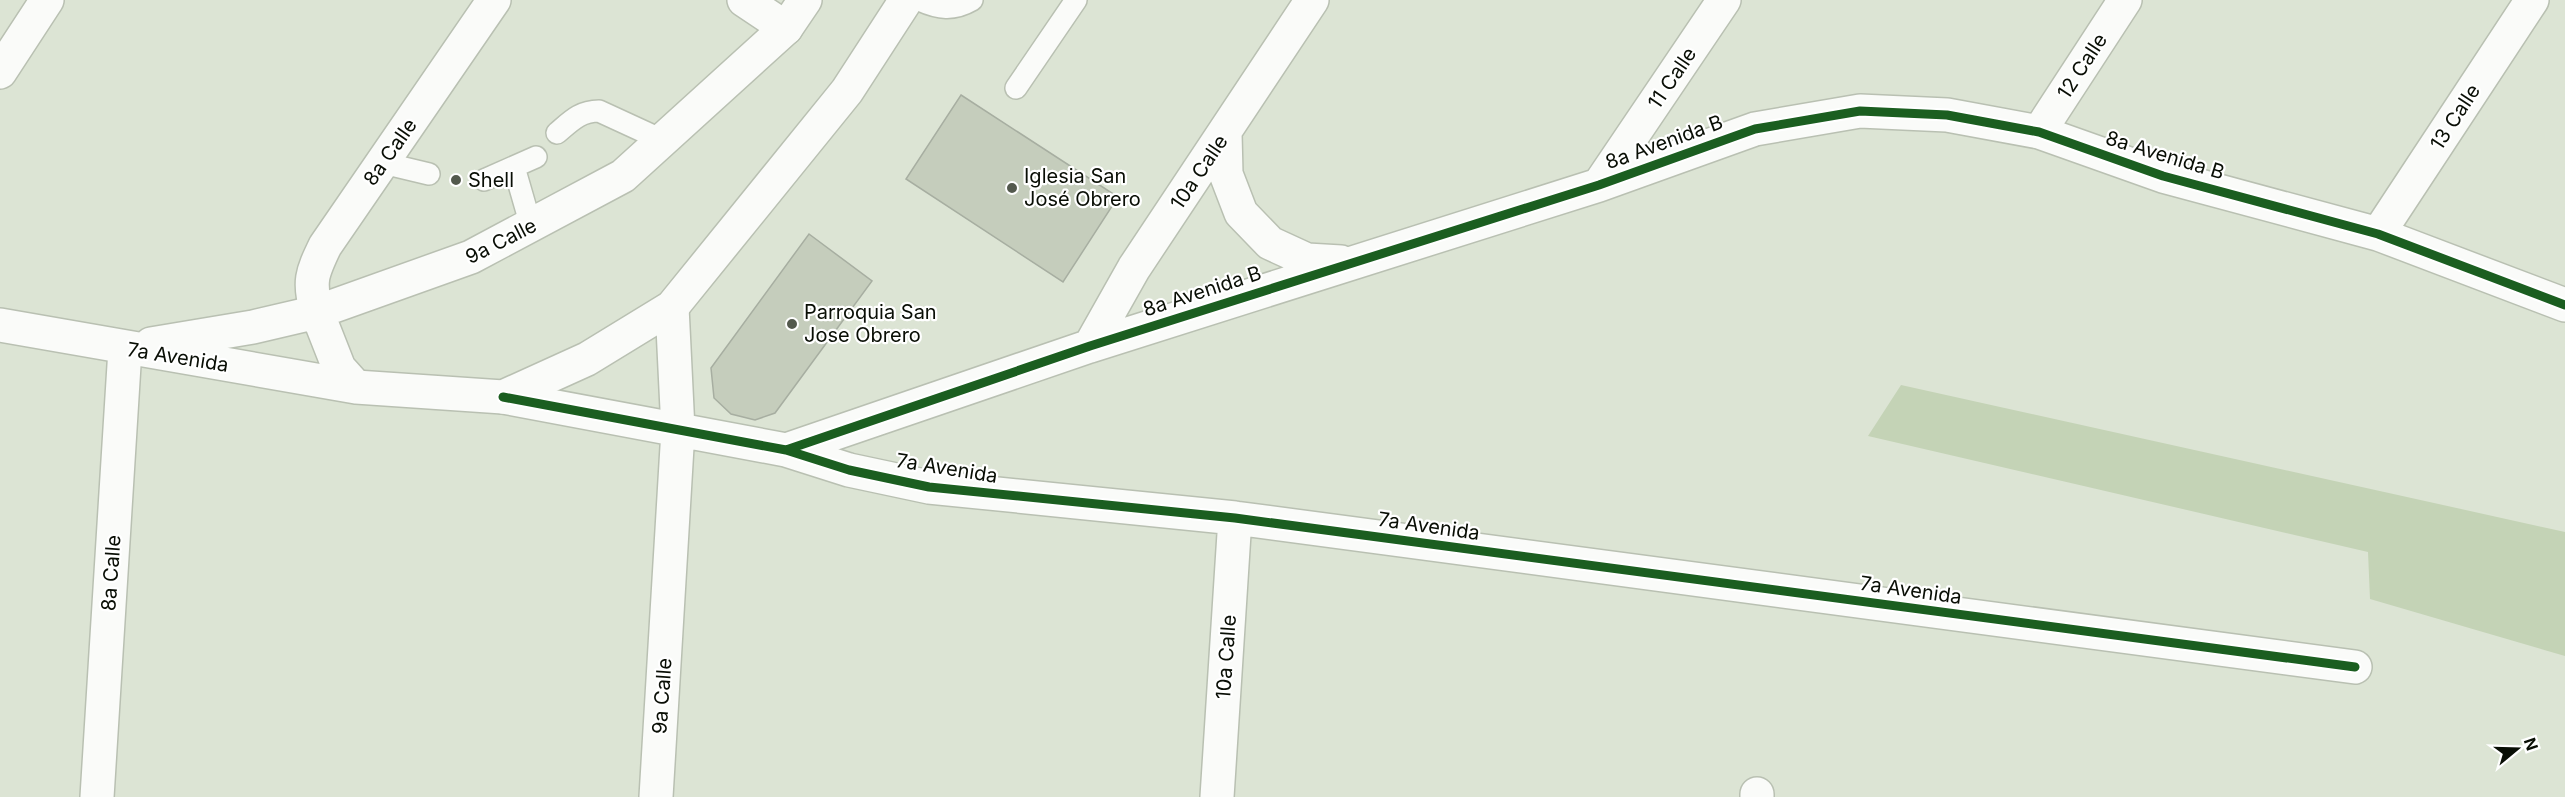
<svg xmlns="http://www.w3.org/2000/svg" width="2565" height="797" font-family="Inter,sans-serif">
<rect width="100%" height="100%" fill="#dce4d4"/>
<path fill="#c4d3b6" d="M 1901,385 L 2565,532 L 2565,656 L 2370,599 L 2368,552 L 1868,436 Z"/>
<path fill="#c5cdbc" stroke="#a7aea1" stroke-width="1.5" d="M 961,95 L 1118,197 L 1063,282 L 906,179 Z
M 809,234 L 872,281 L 775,413 L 755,420 L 731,414 L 714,398 L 711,368 Z"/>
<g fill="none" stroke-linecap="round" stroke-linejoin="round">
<defs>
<path id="service" d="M 919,0 C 939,9 953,11 972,0
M 1016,88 L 1076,0
M 557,133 C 571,121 580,111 599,111 L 662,140
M 383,163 L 429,174
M 514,167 L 531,226
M 484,180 L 536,157"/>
<path id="minor" d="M 744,0 L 786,28
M 0,72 L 47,0
M 2039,132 L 2125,0
M 1225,133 L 1226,174 L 1241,213 L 1270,243 L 1307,260 L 1341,262
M 1599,185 L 1724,0
M 2378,234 L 2532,0
M 317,312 C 308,282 312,273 325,246 L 494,0
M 1090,346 L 1134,268 L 1312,0
M 503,397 L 786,450 L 849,470 L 929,487 L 1235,518 L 2355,667
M 786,450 L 1090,346 L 1599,185 L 1755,129 L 1860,111 L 1947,115 L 2039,132 L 2163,176 L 2378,234 L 2565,305
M 656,797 L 678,430 L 672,307
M 1217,797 L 1235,518
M 1757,797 L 1757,794"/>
<path id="secondary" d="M 317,312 L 339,368 L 356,387
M 0,325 L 356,387 L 503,397 L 587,359 L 672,307 L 847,91 L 906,0
M 151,344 L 253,327 L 317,312 L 471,257 L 623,176 L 786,28 L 805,0
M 97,797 L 125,349"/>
</defs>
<use href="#service" stroke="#b9c0b2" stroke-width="24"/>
<use href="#minor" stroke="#b9c0b2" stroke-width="36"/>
<use href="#secondary" stroke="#b9c0b2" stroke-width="36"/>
<use href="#service" stroke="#fafbf9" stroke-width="21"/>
<use href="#minor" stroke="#fafbf9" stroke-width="33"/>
<use href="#secondary" stroke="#fafbf9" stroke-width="33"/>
<defs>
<path id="cycleway" d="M 503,397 L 786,450 L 849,470 L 929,487 L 1235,518 L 2355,667
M 786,450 L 1090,346 L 1599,185 L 1755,129 L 1860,111 L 1947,115 L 2039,132 L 2163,176 L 2378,234 L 2565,305"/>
</defs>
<use href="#cycleway" stroke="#fff" stroke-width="13"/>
<use href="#cycleway" stroke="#1b5e20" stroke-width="9"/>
</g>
<g fill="#53594d" stroke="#fff" stroke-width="2">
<circle cx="456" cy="180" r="6"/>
<circle cx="1012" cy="188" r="6"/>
<circle cx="792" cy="324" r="6"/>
</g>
<g text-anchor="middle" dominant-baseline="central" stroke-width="4.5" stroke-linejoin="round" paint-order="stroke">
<g font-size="20" fill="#090e05" stroke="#fff">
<text transform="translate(2082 66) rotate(-57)">12 Calle</text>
<text transform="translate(1672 78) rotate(-56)">11 Calle</text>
<text transform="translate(2455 117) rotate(-57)">13 Calle</text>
<text transform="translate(1664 142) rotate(-20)">8a Avenida B</text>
<text transform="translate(390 152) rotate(-55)">8a Calle</text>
<text transform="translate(2165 155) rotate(17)">8a Avenida B</text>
<text transform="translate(1199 172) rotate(-56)">10a Calle</text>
<text transform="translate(501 241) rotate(-27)">9a Calle</text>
<text transform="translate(1202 291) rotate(-18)">8a Avenida B</text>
<text transform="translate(178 357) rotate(9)">7a Avenida</text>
<text transform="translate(947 468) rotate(9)">7a Avenida</text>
<text transform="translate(1429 526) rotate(8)">7a Avenida</text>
<text transform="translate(111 573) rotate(-86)">8a Calle</text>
<text transform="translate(1911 590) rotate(8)">7a Avenida</text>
<text transform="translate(1226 657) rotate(-86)">10a Calle</text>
<text transform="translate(662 696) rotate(-86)">9a Calle</text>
</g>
<g font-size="20" fill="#090e05" stroke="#fff" text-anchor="start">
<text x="1024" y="176">Iglesia San<tspan x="1024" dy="23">José Obrero</tspan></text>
<text x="468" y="180">Shell</text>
<text x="804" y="312">Parroquia San<tspan x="804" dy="23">Jose Obrero</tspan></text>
</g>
</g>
<g transform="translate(2517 749) rotate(71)" stroke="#ffffff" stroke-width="4.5" paint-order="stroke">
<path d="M0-4.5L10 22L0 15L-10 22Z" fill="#090e05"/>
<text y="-9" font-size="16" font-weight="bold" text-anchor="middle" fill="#090e05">N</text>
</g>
</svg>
